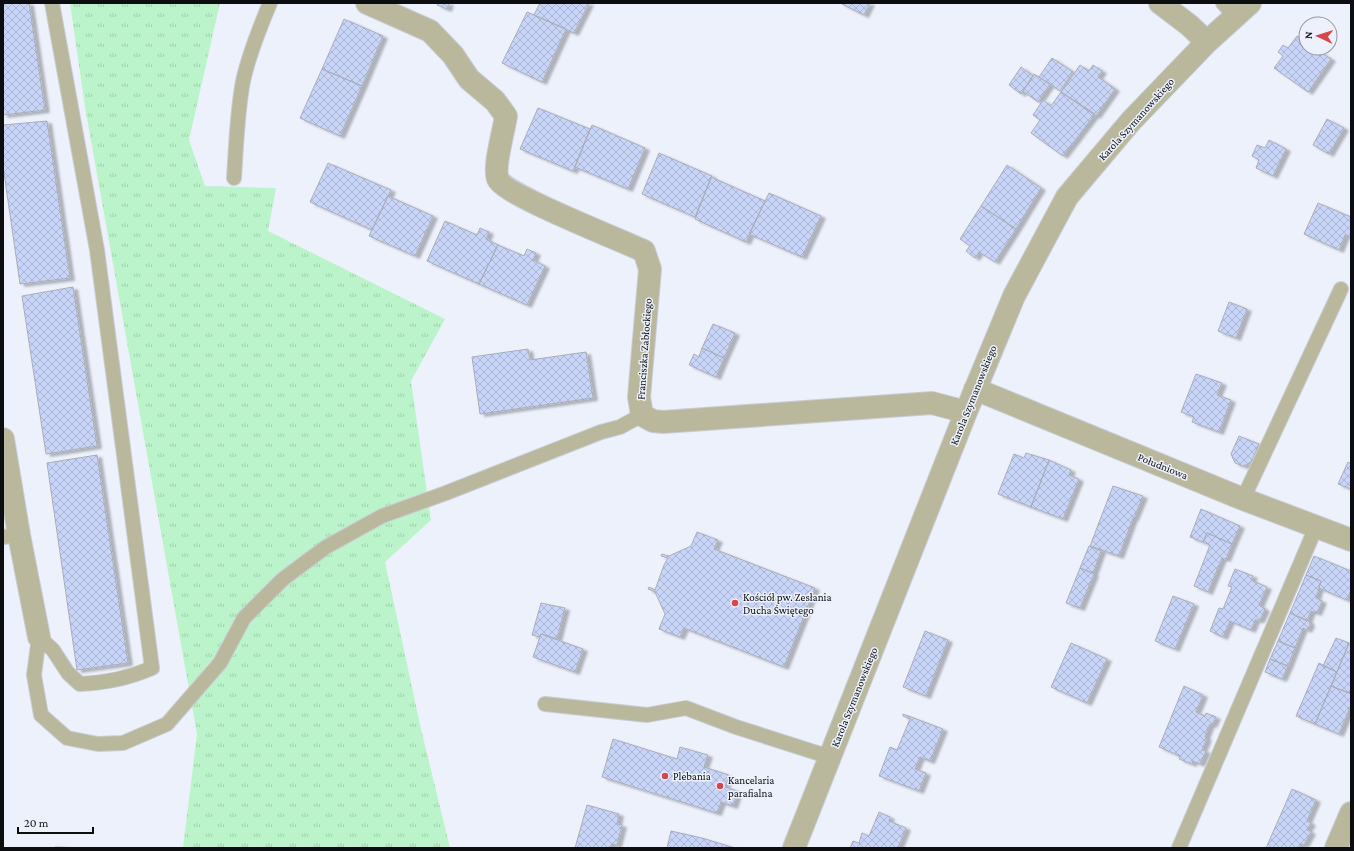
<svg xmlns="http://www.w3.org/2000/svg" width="1354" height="851" font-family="'Crimson Pro',serif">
<defs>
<pattern id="grass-tufts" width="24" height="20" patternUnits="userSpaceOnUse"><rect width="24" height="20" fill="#bbf4ca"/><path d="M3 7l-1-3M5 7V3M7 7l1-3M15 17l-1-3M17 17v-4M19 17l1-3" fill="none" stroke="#9fd0ac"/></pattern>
<pattern id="building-cross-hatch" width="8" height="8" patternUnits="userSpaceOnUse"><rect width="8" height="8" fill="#c8d4f8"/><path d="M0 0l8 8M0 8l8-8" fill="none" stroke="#aab5d4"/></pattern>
<filter id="shadow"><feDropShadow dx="4.5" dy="2.5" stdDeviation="1" flood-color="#0004"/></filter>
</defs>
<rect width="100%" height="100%" fill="#edf1fc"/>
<path fill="url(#grass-tufts)" d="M 70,3 L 220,3 L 189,140 L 205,186 L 276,188 L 268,231 L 445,319 L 411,381 L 431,520 L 385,562 L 421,729 L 450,848 L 183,848 L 197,734 L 85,107 Z"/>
<path fill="url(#building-cross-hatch)" stroke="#a9adb7" filter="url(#shadow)" d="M 3,3 L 29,3 L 45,110 L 3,115 Z
M 438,3 L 449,3 L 447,9 L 437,5 Z
M 540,3 L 589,3 L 574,33 L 534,15 Z
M 840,3 L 870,3 L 864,15 Z
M 527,12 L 566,29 L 542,82 L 502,63 Z
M 344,19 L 383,36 L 362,86 L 322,69 Z
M 1297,36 L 1306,42 L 1306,48 L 1314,48 L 1331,59 L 1308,92 L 1274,68 L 1283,56 L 1278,52 L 1283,45 L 1288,48 Z
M 1052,58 L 1073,72 L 1060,91 L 1039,77 Z
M 1080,65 L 1089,71 L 1093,65 L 1102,71 L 1098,77 L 1115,89 L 1096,116 L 1061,92 Z
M 1021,67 L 1033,76 L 1021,94 L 1009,85 Z
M 322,69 L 362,86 L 340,136 L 300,118 Z
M 1034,74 L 1050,84 L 1038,102 L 1023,91 Z
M 1061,92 L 1095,114 L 1063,156 L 1031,133 L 1040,120 L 1033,115 L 1043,100 L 1051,106 Z
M 538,108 L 590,129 L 573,171 L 520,149 Z
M 1327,119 L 1344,128 L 1329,154 L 1313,145 Z
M 47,121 L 70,278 L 20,284 L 3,166 L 3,125 Z
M 592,125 L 645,148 L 628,189 L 575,167 Z
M 1269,140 L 1286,149 L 1273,176 L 1256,168 L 1259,160 L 1252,156 L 1257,145 L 1265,148 Z
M 659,153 L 712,176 L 695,217 L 642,194 Z
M 328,163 L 391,190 L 372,230 L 310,202 Z
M 1007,165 L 1041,188 L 1016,229 L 981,206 Z
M 711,177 L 765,201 L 746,242 L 695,219 Z
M 769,193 L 821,216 L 802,257 L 749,234 Z
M 388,196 L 433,216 L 415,256 L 369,236 Z
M 1318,203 L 1351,217 L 1351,236 L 1350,237 L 1345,235 L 1339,250 L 1304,234 Z
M 981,206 L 1016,229 L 995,262 L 979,252 L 975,258 L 966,251 L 970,246 L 960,239 Z
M 445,221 L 477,235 L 480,228 L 489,232 L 486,239 L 498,245 L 479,284 L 427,261 Z
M 498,245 L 524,256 L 527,249 L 536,253 L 533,260 L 545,266 L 527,305 L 479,284 Z
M 73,287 L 97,446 L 46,454 L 22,296 Z
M 1229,302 L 1247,309 L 1236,338 L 1218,331 Z
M 713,324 L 735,333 L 724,358 L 702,348 Z
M 702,348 L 724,358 L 716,377 L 689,365 L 694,354 L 699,357 Z
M 528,349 L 530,360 L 586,352 L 593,398 L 480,414 L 472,357 Z
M 1196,374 L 1222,383 L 1217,395 L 1231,400 L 1219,432 L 1192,422 L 1194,417 L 1181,412 Z
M 1239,436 L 1259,444 L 1251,463 L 1243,466 L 1235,463 L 1231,454 Z
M 1026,453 L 1049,460 L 1031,507 L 998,494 L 1014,454 L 1024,458 Z
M 97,455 L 128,663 L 77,670 L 47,463 Z
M 1049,460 L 1071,470 L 1069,475 L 1079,479 L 1063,519 L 1031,507 Z
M 1348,462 L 1351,464 L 1351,489 L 1338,484 Z
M 1113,486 L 1143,496 L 1134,518 L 1133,518 L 1119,556 L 1090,546 Z
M 1201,509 L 1240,526 L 1232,544 L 1207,533 L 1203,542 L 1190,537 Z
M 697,532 L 718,540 L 714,549 L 815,588 L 784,667 L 684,628 L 680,637 L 659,629 L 665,614 L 655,592 L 648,589 L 649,587 L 655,590 L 664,565 L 668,558 L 661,556 L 662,554 L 669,556 L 691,546 Z
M 1207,533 L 1232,544 L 1226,559 L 1222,558 L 1208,592 L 1194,586 L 1210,545 L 1203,542 Z
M 1089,546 L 1101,551 L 1093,573 L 1080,568 Z
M 1314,556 L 1351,571 L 1351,590 L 1347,600 L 1319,588 L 1321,581 L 1306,575 Z
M 1080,568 L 1094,574 L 1080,608 L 1066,603 Z
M 1235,569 L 1253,576 L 1251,580 L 1267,587 L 1259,605 L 1265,609 L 1260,620 L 1255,620 L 1251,630 L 1230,621 L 1223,637 L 1210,631 L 1219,608 L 1223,609 L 1232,587 L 1228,586 Z
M 1306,575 L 1321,581 L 1316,598 L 1322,601 L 1317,613 L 1311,611 L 1307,621 L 1290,613 Z
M 1173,596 L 1194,604 L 1175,649 L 1155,641 Z
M 541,603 L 565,608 L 557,639 L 541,634 L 540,637 L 532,635 Z
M 1290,613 L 1309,621 L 1310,625 L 1307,630 L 1303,628 L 1295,648 L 1278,641 Z
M 925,631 L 948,640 L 926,696 L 903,687 Z
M 541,634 L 583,649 L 575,672 L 533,657 Z
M 1336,638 L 1349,643 L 1337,672 L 1323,666 Z
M 1278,641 L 1295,648 L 1288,666 L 1270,659 Z
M 1071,643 L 1107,659 L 1087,703 L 1051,687 Z
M 1349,643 L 1351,644 L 1351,689 L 1349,693 L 1331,686 Z
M 1270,659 L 1288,666 L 1282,679 L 1265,672 Z
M 1319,663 L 1337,672 L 1315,724 L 1296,716 Z
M 1184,686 L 1203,695 L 1196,712 L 1205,716 L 1206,713 L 1216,717 L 1212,725 L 1210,724 L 1205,737 L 1207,738 L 1202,750 L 1206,751 L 1200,764 L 1193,761 L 1192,764 L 1179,759 L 1180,756 L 1159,747 Z
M 1331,686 L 1351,694 L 1351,705 L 1339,734 L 1315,724 Z
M 903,714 L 943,729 L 930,761 L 920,757 L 915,769 L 926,773 L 919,791 L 879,776 L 890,747 L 897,750 L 910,719 L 903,716 Z
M 613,739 L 677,759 L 680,747 L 708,755 L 704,767 L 729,775 L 725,787 L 738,791 L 733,806 L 721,802 L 717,813 L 602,777 Z
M 1292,789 L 1316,800 L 1307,821 L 1311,823 L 1307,830 L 1311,832 L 1304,845 L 1301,844 L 1299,848 L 1266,848 Z
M 587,805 L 619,814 L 617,824 L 622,825 L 617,845 L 612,844 L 610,848 L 575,848 Z
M 879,812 L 890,817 L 889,821 L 906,828 L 898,848 L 850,848 L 853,841 L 859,843 L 862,833 L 869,836 Z
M 671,831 L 702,838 L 735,848 L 667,848 Z
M 55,847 L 90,848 L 55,848 Z"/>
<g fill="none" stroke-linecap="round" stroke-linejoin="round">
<defs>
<path id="lane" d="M 1223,3 L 1235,16
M 234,178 C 236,148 237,117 242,87 C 246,61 260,27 270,3
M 1243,499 L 1341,289
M 3,537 L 19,535
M 39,637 L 53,650 L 68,673 L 80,684 C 105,683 129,678 152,668 L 97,250 L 52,3
M 39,637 L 34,675 L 41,715 L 67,738 L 98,744 L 123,743 L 167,724 L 220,663 L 244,618 L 283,579 L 326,547 L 382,516 L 446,493 L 601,432 L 620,427 L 642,415
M 545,704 L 647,715 L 686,708 L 736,727 L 830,757
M 1179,848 L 1316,527"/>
<path id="street" d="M 367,3 L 430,31 L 453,55 L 469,79 L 495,101 L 506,116 C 504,130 493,168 498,179 C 503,194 623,241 644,251 L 650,269 L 639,397 L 642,415 L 653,421 L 663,422 L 932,403 L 966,412
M 1160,3 L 1189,25 L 1207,42
M 975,389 L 1243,499 L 1351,540
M 3,439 L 19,535 L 39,637
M 794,848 L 966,412 L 1014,296 L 1067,197 L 1131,121 L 1207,42 L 1250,3
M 1336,848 L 1351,813"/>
</defs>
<use href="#lane" stroke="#c9cdd6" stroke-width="16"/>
<use href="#street" stroke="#c9cdd6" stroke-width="24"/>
<use href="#lane" stroke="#bab89c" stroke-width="14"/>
<use href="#street" stroke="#bab89c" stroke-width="22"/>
</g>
<g fill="#d6464a" stroke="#edf1fc" stroke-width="1.5">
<circle cx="735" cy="603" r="4"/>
<circle cx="665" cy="776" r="4"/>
<circle cx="720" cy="786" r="4"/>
</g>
<g text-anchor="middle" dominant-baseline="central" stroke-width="3" stroke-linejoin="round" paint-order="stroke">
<g font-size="11" fill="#0b0d10" stroke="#edf1fc">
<text transform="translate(1136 119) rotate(-48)">Karola Szymanowskiego</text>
<text transform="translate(644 349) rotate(-86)">Franciszka Zabłockiego</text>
<text transform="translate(973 395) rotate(-68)">Karola Szymanowskiego</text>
<text transform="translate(1163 466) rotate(22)">Południowa</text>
<text transform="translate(854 697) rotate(-68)">Karola Szymanowskiego</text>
</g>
<g font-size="11" fill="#0b0d10" stroke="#edf1fc" text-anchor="start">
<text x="743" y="597">Kościół pw. Zesłania<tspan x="743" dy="13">Ducha Świętego</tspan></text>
<text x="673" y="776">Plebania</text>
<text x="728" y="780">Kancelaria<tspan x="728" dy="13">parafialna</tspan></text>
</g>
</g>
<rect width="1354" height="851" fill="none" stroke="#0b0d10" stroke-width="8"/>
<g transform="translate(1318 36) rotate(274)"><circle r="19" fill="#edf1fc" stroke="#93969e"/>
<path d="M0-3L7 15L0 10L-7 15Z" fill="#d6464a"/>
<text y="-6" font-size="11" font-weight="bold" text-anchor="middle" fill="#0b0d10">N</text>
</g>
<path d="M18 827v6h75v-6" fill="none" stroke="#0b0d10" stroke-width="2"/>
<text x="24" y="827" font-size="12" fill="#0b0d10" stroke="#edf1fc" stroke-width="3" paint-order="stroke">20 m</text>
</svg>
